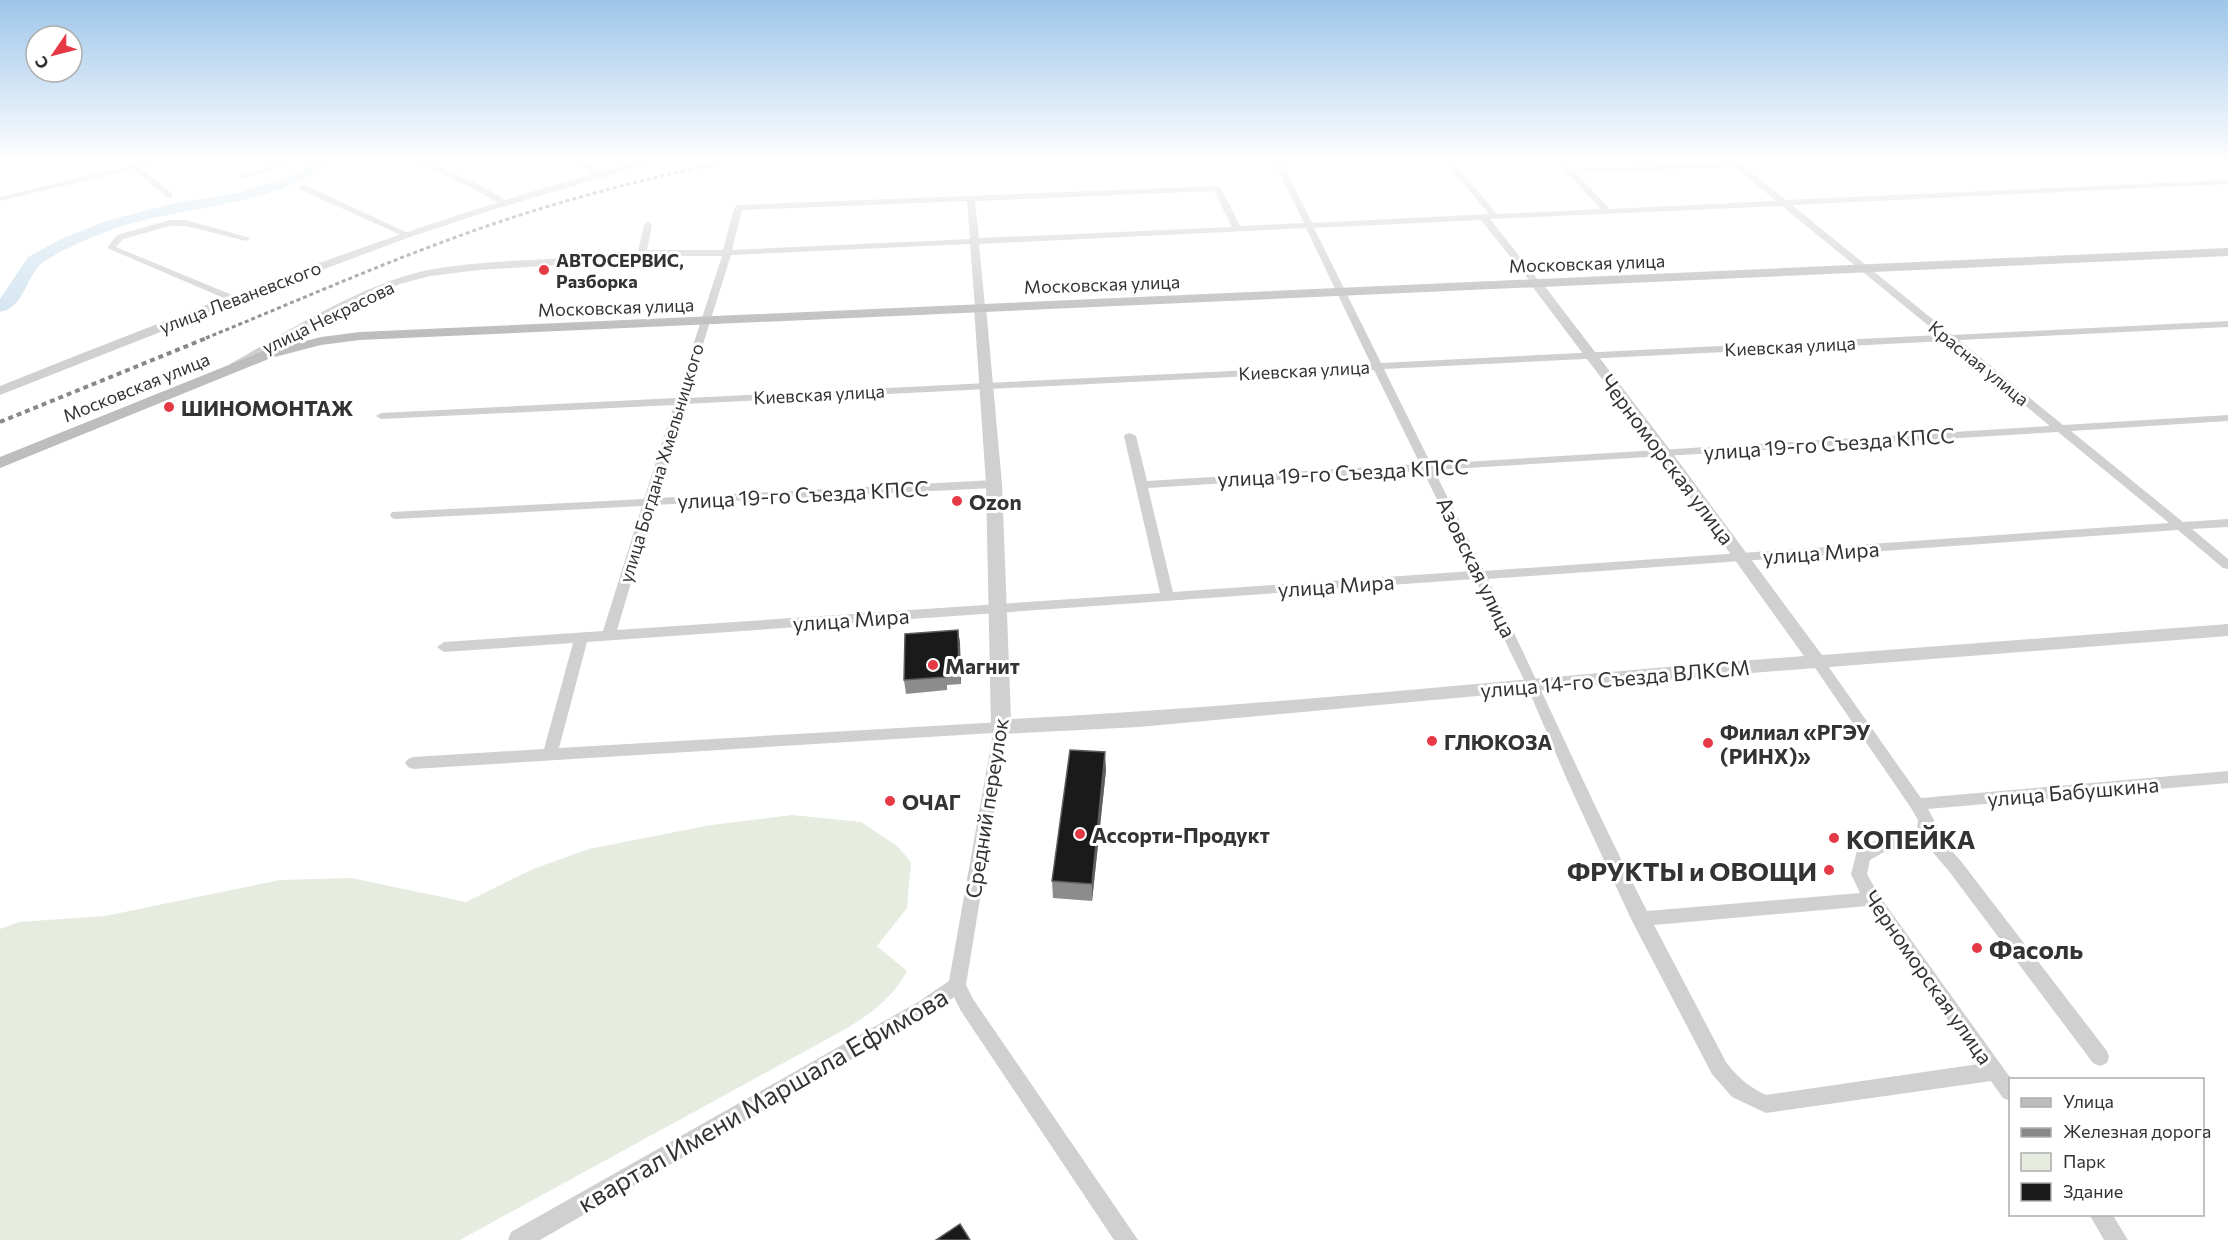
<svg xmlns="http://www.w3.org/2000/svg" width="2228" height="1240" font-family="Commissioner,sans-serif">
<rect width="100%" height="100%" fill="#fff"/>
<path fill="#e6ecdf" d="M 792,815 L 861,822 L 897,846 L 911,862 L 907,908 L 877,946 L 907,971 C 893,997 874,1011 849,1027 L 460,1240 L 0,1240 L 0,929 L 19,922 L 105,916 L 280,880 L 351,878 L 466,902 L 533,869 L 589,849 L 711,825 Z"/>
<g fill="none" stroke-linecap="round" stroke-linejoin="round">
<path fill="#cfe2ee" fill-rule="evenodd" d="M 318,160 L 336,160 C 331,167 321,170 313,175 C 253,207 183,207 119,227 C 102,233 52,253 40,265 C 25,280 24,307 0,312 L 0,299 L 28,257 L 61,239 L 106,221 L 179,202 L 235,194 L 287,177 Z"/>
<path fill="#d0d0d0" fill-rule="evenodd" d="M 152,160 L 166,160 L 140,168 L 172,193 L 172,197 L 166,197 L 133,169 L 0,201 L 0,197 L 128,166 L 127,164 L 131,162 L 136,164 Z
M 288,160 L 300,160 L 245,178 L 238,176 Z
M 410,160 C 431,160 491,188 507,202 L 500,204 L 472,188 Z
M 571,160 L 581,160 L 604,174 L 597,176 Z
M 1273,160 L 1281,160 L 1312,223 L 1489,214 L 1444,160 L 1452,160 L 1497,214 L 1601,209 L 1555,160 L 1563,160 L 1571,169 L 1730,163 L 1727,160 L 1736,160 L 1786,200 L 2228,180 L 2228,184 L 1792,205 L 1952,335 L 2228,321 L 2228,327 L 1959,340 L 2063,425 L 2228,415 L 2228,421 L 2071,431 L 2183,522 L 2228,519 L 2228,527 L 2192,529 L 2228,559 L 2228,569 L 2223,568 L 2178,530 L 1488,579 C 1542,689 1591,802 1647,911 L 1860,893 L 1851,874 L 1857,851 L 1874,841 L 1908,833 L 1917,829 L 1918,820 L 1911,808 L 1811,662 L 1818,657 L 1823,659 L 1921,798 L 2228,771 L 2228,783 L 1928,809 L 1934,820 L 1933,830 L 1960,860 L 2107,1051 L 2109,1057 L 2107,1063 L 2100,1066 L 2093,1063 L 1948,870 L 1923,841 L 1884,852 L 1870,860 L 1867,874 L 1878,894 L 2012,1080 L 2010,1080 L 2010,1101 L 2003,1098 L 1991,1081 L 1766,1113 L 1732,1097 L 1712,1074 L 1631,919 L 1568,782 L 1526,684 L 1475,579 L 587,642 L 559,748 L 1001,722 L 1006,723 L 1008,727 L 966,985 L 973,999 L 1138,1240 L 1114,1240 L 961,1011 L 954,997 L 930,1014 L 540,1240 L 508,1240 L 511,1232 L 918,1002 L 949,981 L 993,733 L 413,769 L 408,767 L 405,763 L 408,759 L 413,757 L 544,749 L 573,643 L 444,652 L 437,647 L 444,642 L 603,631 L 642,506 L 396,519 L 392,518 L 390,515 L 392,512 L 644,499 L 674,405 L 381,419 L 376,416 L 381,413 L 676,398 L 722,256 L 642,256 L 605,262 L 479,270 L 430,276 L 400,284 L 328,317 L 238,368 L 230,368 L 230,364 C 288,331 364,283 428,270 C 497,257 569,262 638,251 L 644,225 L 648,222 L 652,225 L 647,250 L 723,250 L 734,208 L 738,205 L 1217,186 L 1221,188 L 1240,226 L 1304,223 ZM 1735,167 L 1776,201 L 1610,209 L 1576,173 ZM 1214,191 L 1232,227 L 979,238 L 975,201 ZM 967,201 L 970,239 L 732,250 L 742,210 ZM 1782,206 L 1940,335 L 1381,363 L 1314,228 L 1481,220 L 1533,285 L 1539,285 L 1539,281 L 1490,219 ZM 1306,228 L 1371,364 L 686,398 L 731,255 L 970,244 L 975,307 L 980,310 L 985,307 L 979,244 ZM 1947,341 L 2050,426 L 1431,464 L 1384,369 ZM 1374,370 L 1420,464 L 1147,481 L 1136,436 L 1130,433 L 1126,434 L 1124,436 L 1160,593 L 617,630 L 654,505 L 994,488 L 1000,484 L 994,480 L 657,498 L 684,404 ZM 2058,432 L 2169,523 L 1484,571 L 1434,470 ZM 1423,471 L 1472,571 L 1173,592 L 1148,488 ZM 1868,906 L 1979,1064 L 1766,1095 C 1749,1087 1737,1077 1726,1062 L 1654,925 Z
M 299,185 L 305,185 L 410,234 L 403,236 L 299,189 Z
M 170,220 L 186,220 L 250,238 L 246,241 L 186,226 L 170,226 L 123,239 L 116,247 L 237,297 L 237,301 L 231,301 L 107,248 L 117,235 Z
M 2089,1214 L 2112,1214 L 2128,1240 L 2104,1240 Z"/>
<path fill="#d0d0d0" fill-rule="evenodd" d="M 644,160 L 661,160 L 492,210 L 410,237 L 247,298 L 0,395 L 0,386 C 212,302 423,218 644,160 Z
M 1536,279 L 1540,280 L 1670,450 L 1822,655 L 2228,624 L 2228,636 L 1598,685 L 1139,727 L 1001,734 L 994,732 L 991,727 L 986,484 L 974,307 L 980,303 L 986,307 L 1002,484 L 1011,719 C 1275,706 1539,676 1804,656 L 1660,456 L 1532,286 L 1530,283 Z"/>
<path fill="#bdbdbd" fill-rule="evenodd" d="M 2228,248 L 2228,256 L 360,340 L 321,345 L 271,358 L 0,468 L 0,457 L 261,352 L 321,337 L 360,332 Z"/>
<path stroke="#888" stroke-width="3" stroke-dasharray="4 3" stroke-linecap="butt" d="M 206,338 C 290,304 373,267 459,236 C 549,203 641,179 735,160"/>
<path stroke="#888" stroke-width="4" stroke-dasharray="5 4" stroke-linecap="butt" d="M 0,422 L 209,337"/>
</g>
<path fill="#8c8c8c" d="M 958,630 L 960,643 L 961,684 L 947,685 L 947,690 L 906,694 L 904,680 Z
M 1106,770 L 1092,901 L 1053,898 L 1052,881 Z"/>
<path fill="#5f5f5f" d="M 958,630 L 960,643 L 961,684 L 959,671 Z
M 1105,752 L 1106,770 L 1092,901 L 1092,884 Z"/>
<path fill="#1a1a1a" stroke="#5f5f5f" stroke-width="1.5" d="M 958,630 L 959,671 L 946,672 L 946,677 L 904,680 L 905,634 Z
M 1070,750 L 1105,752 L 1092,884 L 1052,881 Z
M 960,1224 L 970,1240 L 936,1240 Z"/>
<linearGradient id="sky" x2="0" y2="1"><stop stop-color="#9ec6ea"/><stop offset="0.48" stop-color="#fff"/><stop offset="1" stop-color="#fff" stop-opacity="0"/></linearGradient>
<rect width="2228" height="334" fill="url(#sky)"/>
<g fill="#e63946" stroke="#fff" stroke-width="2">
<circle cx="544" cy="270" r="6"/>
<circle cx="169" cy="407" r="6"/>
<circle cx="957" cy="501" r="6"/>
<circle cx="933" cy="665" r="6"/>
<circle cx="1432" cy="741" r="6"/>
<circle cx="1708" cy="743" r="6"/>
<circle cx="890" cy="801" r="6"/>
<circle cx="1080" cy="834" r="6"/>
<circle cx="1834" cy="838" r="6"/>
<circle cx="1829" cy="870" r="6"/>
<circle cx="1977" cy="948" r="6"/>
</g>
<g text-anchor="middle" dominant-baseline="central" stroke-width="6" stroke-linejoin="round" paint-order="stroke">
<g font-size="18" font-weight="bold" fill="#333" stroke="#fff" text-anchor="start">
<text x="556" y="260">АВТОСЕРВИС,<tspan x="556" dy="21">Разборка</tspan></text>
</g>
<g font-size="18" fill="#333" stroke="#fff">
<text transform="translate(1587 263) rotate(-2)">Московская улица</text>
<text transform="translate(1102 284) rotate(-2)">Московская улица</text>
<text transform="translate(240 297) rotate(-21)">улица Леваневского</text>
<text transform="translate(616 307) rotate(-2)">Московская улица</text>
<text transform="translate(328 317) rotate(-26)">улица Некрасова</text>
<text transform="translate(1790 346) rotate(-3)">Киевская улица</text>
<text transform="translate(1979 363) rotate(39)">Красная улица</text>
<text transform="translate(1304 370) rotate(-3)">Киевская улица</text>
<text transform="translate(136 387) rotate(-22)">Московская улица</text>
<text transform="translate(819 394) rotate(-3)">Киевская улица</text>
<text transform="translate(661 463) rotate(-73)">улица Богдана Хмельницкого</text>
</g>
<g font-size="21" font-weight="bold" fill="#333" stroke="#fff" text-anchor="start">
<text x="181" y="407">ШИНОМОНТАЖ</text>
<text x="969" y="501">Ozon</text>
<text x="945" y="665">Магнит</text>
<text x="1720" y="731">Филиал «РГЭУ<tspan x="1720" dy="24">(РИНХ)»</tspan></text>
<text x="1444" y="741">ГЛЮКОЗА</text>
<text x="902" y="801">ОЧАГ</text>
<text x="1092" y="834">Ассорти-Продукт</text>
</g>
<g font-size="21" fill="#333" stroke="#fff">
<text transform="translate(1829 443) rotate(-4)">улица 19-го Съезда КПСС</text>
<text transform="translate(1668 459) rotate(53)">Черноморская улица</text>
<text transform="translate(1343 472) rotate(-3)">улица 19-го Съезда КПСС</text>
<text transform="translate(803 494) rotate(-3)">улица 19-го Съезда КПСС</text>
<text transform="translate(1821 552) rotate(-4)">улица Мира</text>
<text transform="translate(1477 567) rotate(64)">Азовская улица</text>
<text transform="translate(1336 585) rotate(-4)">улица Мира</text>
<text transform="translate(851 619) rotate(-4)">улица Мира</text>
<text transform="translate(1615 678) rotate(-5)">улица 14-го Съезда ВЛКСМ</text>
<text transform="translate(2073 791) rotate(-5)">улица Бабушкина</text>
<text transform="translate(986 808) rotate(-81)">Средний переулок</text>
<text transform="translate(1929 977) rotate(55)">Черноморская улица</text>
</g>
<g font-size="26" font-weight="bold" fill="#333" stroke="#fff" text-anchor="start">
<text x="1846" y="838">КОПЕЙКА</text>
<text x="1817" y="870" text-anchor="end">ФРУКТЫ и ОВОЩИ</text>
<text x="1989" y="948">Фасоль</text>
</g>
<g font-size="26" fill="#333" stroke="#fff">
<text transform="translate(762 1099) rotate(-30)">квартал Имени Маршала Ефимова</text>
</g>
</g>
<rect x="2009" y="1078" width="195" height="138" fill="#ffffff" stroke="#adadad" stroke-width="1.5"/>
<rect x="2021" y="1098" width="30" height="9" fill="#bdbdbd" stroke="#adadad" stroke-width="1.5"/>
<text x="2063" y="1108" font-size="18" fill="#333333">Улица</text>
<rect x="2021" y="1128" width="30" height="9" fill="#888888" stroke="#adadad" stroke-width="1.5"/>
<text x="2063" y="1138" font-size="18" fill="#333333">Железная дорога</text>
<rect x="2021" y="1153" width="30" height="18" fill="#e6ecdf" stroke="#adadad" stroke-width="1.5"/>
<text x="2063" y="1168" font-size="18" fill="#333333">Парк</text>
<rect x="2021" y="1183" width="30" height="18" fill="#1a1a1a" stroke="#adadad" stroke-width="1.5"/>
<text x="2063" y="1198" font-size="18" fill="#333333">Здание</text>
<g transform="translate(54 54) rotate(235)"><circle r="28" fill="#ffffff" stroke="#adadad" stroke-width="1.5"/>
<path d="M0-4.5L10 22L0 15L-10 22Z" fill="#e63946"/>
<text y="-9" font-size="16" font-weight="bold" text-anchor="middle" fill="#333333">С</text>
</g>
</svg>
